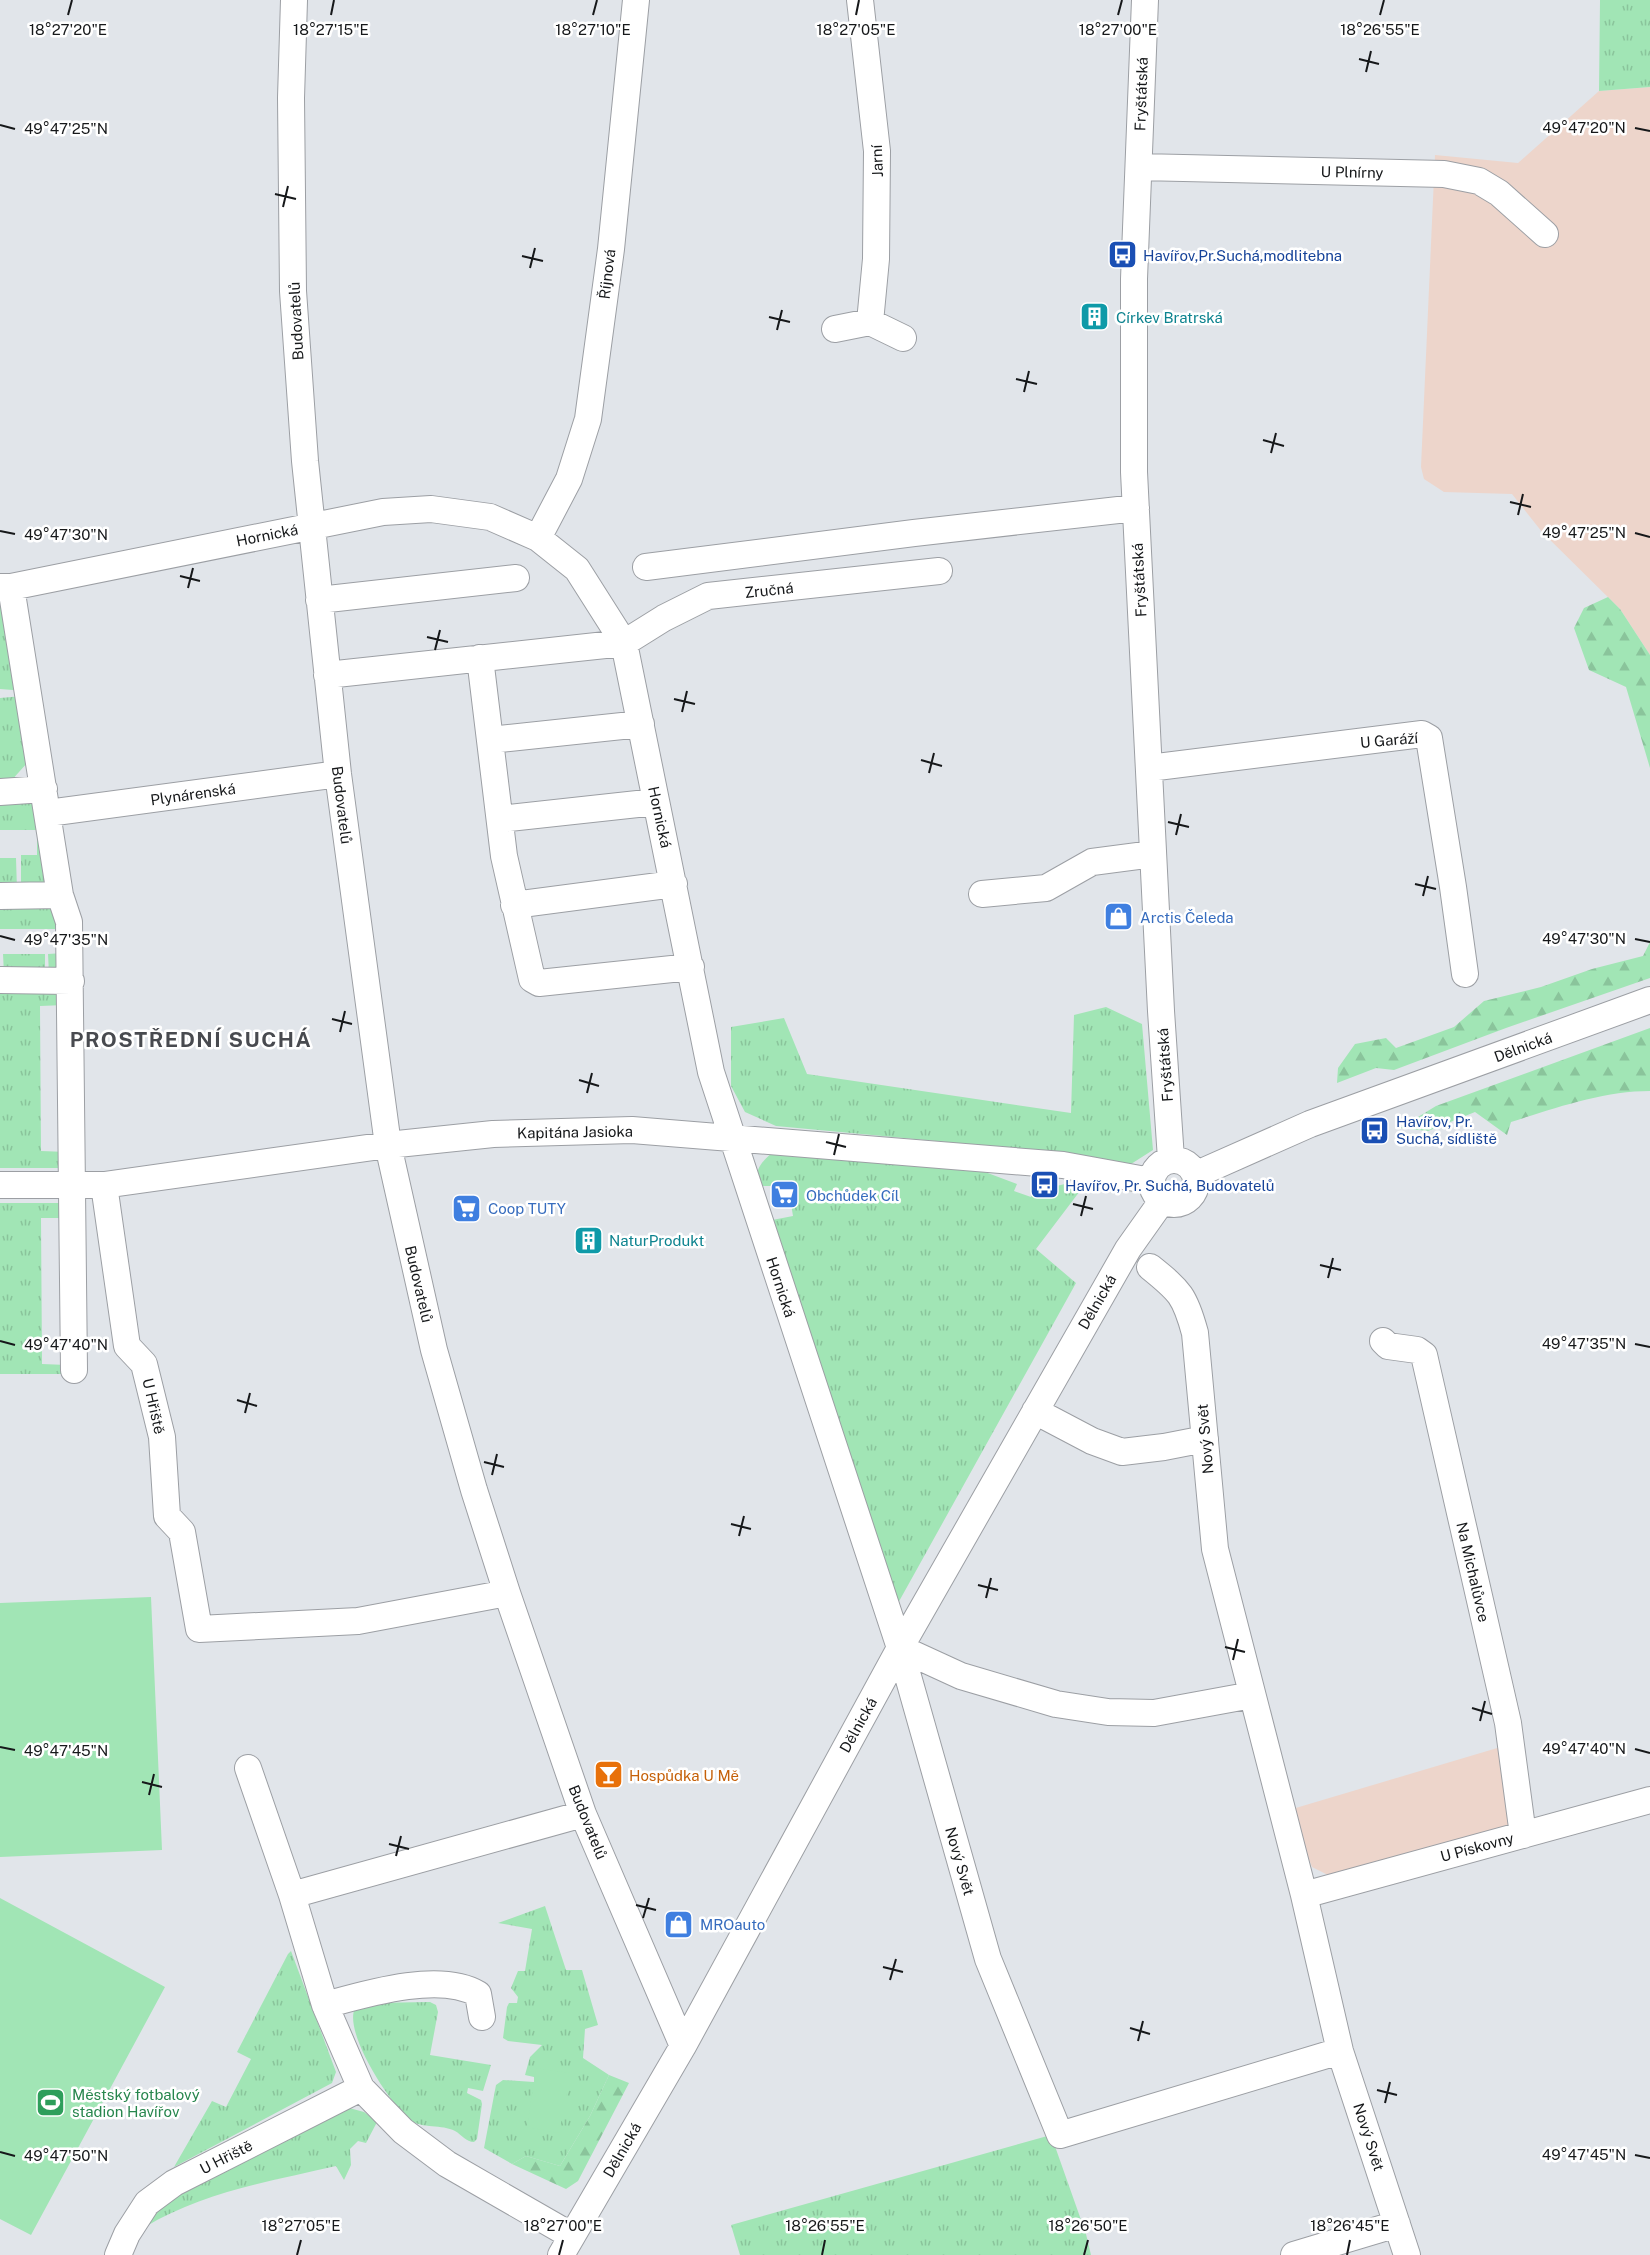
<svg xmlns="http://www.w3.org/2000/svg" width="1650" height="2255" font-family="'Public Sans',sans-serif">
<defs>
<pattern id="grass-tufts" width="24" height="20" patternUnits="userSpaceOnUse" patternTransform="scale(1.5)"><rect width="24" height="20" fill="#a1e5b5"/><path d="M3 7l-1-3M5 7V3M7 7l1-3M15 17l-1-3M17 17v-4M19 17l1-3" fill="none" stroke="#8ac49b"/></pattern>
<pattern id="forest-firs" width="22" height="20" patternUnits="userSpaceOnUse" patternTransform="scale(1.5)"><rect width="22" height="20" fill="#a1e5b5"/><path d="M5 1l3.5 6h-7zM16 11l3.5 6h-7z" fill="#8ac49b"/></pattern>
</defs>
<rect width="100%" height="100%" fill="#e1e5ea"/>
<path fill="#edd5cb" d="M 1650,87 L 1650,655 L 1620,609 L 1542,532 L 1512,494 L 1444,492 L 1424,479 L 1421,467 L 1435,155 L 1518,163 L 1599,91 Z
M 1504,1746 L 1518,1831 L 1338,1880 L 1312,1867 L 1289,1810 Z"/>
<path fill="url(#grass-tufts)" d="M 1600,0 L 1650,0 L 1650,87 L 1599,91 Z
M 0,600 L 7,600 L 20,688 L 13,690 L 0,689 Z
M 23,696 L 28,762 L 10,782 L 0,785 L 0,698 Z
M 0,797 L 21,797 L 35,803 L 51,888 L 21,891 L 21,855 L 37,855 L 37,830 L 0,830 Z
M 0,858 L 16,858 L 17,890 L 0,890 Z
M 41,900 L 56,903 C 65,914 73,961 65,973 L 49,974 L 48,954 L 64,953 L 64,929 L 0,929 L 0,901 Z
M 3,954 L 45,954 L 45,974 L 4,974 Z
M 0,986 L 55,987 L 65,1005 L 40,1006 L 41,1151 L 67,1152 L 70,1168 L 0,1168 Z
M 1106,1007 L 1142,1024 L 1153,1150 L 1131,1164 L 968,1144 L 776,1126 L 745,1112 L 731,1086 L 731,1027 L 784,1018 L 807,1074 L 1071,1113 L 1074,1015 Z
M 772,1153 L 985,1172 L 1017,1184 L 1014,1191 L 1031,1197 L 1036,1185 L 1052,1187 L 1078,1181 L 1086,1183 L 1036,1249 L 1076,1283 L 897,1605 L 767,1221 L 793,1216 L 788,1186 L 757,1186 C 755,1170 760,1163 772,1153 Z
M 0,1203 L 66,1203 L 66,1218 L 41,1218 L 42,1364 L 67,1365 L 70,1374 L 0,1374 Z
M 545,1906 L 566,1970 L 582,1970 L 598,2025 L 585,2029 L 583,2058 L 609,2075 L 590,2116 L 560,2166 L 526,2156 L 512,2164 L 484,2148 L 496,2085 L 503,2080 L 534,2082 L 534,2077 L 525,2075 L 530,2057 L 542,2045 L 508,2041 L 503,2038 L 507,2007 L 509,2003 L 517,2003 L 518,1997 L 511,1988 L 518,1971 L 525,1971 L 532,1929 L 498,1923 Z
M 291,1951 L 336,2072 L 332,2083 L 174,2167 L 212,2101 L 226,2107 L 251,2059 L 237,2052 L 288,1954 Z
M 430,2002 L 436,2005 L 438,2012 L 430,2055 L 491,2065 L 483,2091 L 468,2088 L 467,2093 L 481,2100 L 482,2104 L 477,2139 L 474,2142 C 466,2142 462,2135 455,2131 C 442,2124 422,2129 410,2120 C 390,2104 343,2032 355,2008 L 371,2003 Z
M 342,2106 L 364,2112 L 376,2121 L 376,2124 L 366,2143 L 358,2141 L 350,2149 L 351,2165 L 344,2180 L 336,2166 C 272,2181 203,2192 145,2227 L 143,2222 L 169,2199 Z
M 1051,2135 L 1086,2234 L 1091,2255 L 740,2255 L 731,2225 Z"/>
<path fill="url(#forest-firs)" d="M 1608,597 L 1620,609 L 1650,655 L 1650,768 L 1626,687 L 1589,670 L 1574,628 L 1584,608 Z
M 1650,942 L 1650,978 L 1506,1028 L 1394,1070 L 1376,1068 L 1337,1083 L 1338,1068 L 1355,1044 L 1386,1038 L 1396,1048 L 1454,1027 L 1484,1001 L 1541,987 L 1592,969 L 1643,956 Z
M 1650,1028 L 1650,1091 C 1604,1091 1555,1108 1511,1122 L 1507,1135 L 1475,1112 L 1428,1131 L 1400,1128 L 1436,1106 Z
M 609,2075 L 629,2083 L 578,2181 L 566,2189 L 512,2164 L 526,2156 L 560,2166 L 590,2116 Z"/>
<path fill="#a1e5b5" d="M 151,1597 L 162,1850 L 0,1857 L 0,1603 Z
M 0,1898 L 165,1987 L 31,2235 L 0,2219 Z
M 536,2068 L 571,2073 L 559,2133 L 527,2127 Z"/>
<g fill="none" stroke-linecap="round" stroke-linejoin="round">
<defs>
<path id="minor" d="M 294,0 L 291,98 L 293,291 L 305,461 L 338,774 L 388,1145 L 434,1350 L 474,1490 L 507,1593 L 583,1814 L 683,2046
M 860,0 L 877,151 L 876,259 L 870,322
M 1145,0 L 1134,279 L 1134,472 L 1161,1011 L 1171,1159
M 1139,167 L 1444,174 L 1479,181 L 1499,193 L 1545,234
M 835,329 L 870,322 L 903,338
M 538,538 L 569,479 L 588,419 L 611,249 L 636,0
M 646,567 L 914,533 L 1136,508
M 0,587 L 11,587 L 383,512 L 431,509 L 490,517 L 538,538 L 577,569 L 624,643 L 711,1072 L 900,1648 L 988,1959 L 1060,2135 L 1340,2051
M 11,587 L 60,895 L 69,922 L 74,1370
M 319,600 L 516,578
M 480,658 L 504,856 L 532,979 L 539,983 L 691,967
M 327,675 L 624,643 L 664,618 L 708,596 L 939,571
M 490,740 L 641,724
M 1149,768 L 1422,734 L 1429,738 L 1453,887 L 1465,974
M 0,792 L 44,789
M 48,813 L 338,774
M 500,819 L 656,802
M 982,894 L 1046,888 L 1092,862 L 1153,854
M 0,896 L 60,895
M 514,905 L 674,884
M 0,980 L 71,981
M1152 1182a22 22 0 1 1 44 0a22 22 0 1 1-44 0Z
M 1195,1175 L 1310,1124 L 1650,1000
M 0,1185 L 104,1185 L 388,1145 L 493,1134 L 632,1130 L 1063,1165 L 1151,1181
M 104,1185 L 127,1346 L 144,1364 L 162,1437 L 167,1516 L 182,1532 L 199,1629 L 358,1621 L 507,1593
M 1150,1267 C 1180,1291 1185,1296 1195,1333 L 1215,1549 L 1304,1895 L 1340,2051 L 1407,2255
M 1383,1341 L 1388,1346 L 1417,1350 L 1424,1355 L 1508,1723 L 1523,1835
M 1035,1411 L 1092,1441 L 1122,1452 L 1164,1447 L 1205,1439
M 900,1648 L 961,1676 L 1056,1704 L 1108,1712 L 1154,1713 L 1252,1695
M 248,1768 L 292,1895 L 325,2005 L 361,2088 L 403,2131 L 447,2164 L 572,2236
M 292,1895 L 583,1814
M 1304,1895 L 1650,1800
M 325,2005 C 365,1994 440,1971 478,1994 L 482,2017
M 118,2255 L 127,2234 L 147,2203 L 174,2183 L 361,2088
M 561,2255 L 683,2046 L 900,1648 L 1128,1249 L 1162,1201
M 1294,2255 L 1397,2224"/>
</defs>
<use href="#minor" stroke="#9c9fa4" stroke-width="28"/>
<use href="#minor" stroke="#fff" stroke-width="26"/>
</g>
<path fill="none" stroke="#16181a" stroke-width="2" d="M 68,15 L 72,0M 331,15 L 334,0M 593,15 L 597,0M 856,15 L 859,0M 1118,15 L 1122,0M 1380,15 L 1384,0M 1359,59 L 1379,64M 1366,72 L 1371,51M 0,125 L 15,129M 1635,128 L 1650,131M 275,194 L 296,199M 283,207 L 288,186M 522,256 L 543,261M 530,268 L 535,248M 769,317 L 790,322M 777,330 L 782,310M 1016,379 L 1037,384M 1024,392 L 1029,371M 1263,440 L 1284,446M 1271,453 L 1276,433M 1510,502 L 1531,507M 1518,515 L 1523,494M 0,531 L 15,534M 1635,533 L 1650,537M 180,576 L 200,581M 188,588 L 193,568M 427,637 L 448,642M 435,650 L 440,630M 674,699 L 695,704M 682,712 L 687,691M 921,760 L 942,766M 929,773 L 934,753M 1168,822 L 1189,827M 1176,835 L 1181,814M 1415,884 L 1436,889M 1423,896 L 1428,876M 0,936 L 15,940M 1635,939 L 1650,942M 332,1019 L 352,1024M 340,1032 L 345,1011M 579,1080 L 599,1086M 587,1093 L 592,1073M 826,1142 L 846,1147M 834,1155 L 839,1134M 1073,1204 L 1093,1209M 1081,1216 L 1086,1196M 1320,1265 L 1341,1270M 1328,1278 L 1333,1258M 0,1341 L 15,1345M 1635,1344 L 1650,1347M 237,1400 L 257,1406M 245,1413 L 250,1393M 484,1462 L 504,1467M 492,1475 L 497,1454M 731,1524 L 751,1529M 739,1536 L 744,1516M 978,1585 L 998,1590M 986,1598 L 991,1578M 1225,1647 L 1245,1652M 1233,1660 L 1238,1639M 1472,1708 L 1492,1714M 1480,1721 L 1485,1701M 0,1747 L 15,1750M 1635,1749 L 1650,1753M 142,1782 L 162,1787M 149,1795 L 154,1774M 389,1844 L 409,1849M 396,1856 L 401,1836M 636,1905 L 656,1910M 643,1918 L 649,1898M 883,1967 L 903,1972M 890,1980 L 896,1959M 1130,2028 L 1150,2034M 1138,2041 L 1143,2021M 1377,2090 L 1397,2095M 1385,2103 L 1390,2082M 0,2152 L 15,2156M 1635,2155 L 1650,2158M 297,2255 L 301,2240M 559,2255 L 563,2240M 822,2255 L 825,2240M 1084,2255 L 1088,2240M 1347,2255 L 1350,2240"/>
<defs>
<symbol id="bus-square" viewBox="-11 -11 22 22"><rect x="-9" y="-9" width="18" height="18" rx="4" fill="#1a4fb4" stroke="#fff"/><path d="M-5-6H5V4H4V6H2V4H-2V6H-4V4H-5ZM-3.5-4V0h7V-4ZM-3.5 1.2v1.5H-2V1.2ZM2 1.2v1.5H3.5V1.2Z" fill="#fff"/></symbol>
<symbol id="building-square" viewBox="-11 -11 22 22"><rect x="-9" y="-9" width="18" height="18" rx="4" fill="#0f9aa8" stroke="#fff"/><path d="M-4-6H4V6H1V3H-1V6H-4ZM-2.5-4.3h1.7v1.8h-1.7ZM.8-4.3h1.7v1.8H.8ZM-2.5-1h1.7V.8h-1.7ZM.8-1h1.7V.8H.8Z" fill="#fff"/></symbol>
<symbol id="shop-square" viewBox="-11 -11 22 22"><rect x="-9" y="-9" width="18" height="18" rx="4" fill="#3f7fe0" stroke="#fff"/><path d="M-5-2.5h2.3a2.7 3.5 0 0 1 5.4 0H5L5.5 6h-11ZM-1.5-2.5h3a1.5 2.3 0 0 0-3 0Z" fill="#fff"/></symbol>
<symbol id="supermarket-square" viewBox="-11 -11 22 22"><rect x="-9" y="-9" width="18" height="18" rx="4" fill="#3f7fe0" stroke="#fff"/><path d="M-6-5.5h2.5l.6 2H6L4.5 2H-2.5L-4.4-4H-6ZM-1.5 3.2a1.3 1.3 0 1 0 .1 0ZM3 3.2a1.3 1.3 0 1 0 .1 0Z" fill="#fff"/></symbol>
<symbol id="bar-square" viewBox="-11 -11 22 22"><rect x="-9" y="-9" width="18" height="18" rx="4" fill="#e8710a" stroke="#fff"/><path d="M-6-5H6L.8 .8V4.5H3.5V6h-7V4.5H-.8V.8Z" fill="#fff"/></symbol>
<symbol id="stadium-square" viewBox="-11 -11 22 22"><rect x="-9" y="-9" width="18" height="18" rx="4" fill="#2e9e5b" stroke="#fff"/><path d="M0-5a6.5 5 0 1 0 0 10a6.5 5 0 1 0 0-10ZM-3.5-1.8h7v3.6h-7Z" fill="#fff"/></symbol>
</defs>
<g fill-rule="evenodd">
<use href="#bus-square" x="1106" y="238" width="33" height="33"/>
<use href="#building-square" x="1078" y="300" width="33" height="33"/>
<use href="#shop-square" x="1102" y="900" width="33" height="33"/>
<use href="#bus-square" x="1358" y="1114" width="33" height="33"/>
<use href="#bus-square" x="1028" y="1168" width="33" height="33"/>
<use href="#supermarket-square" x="768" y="1178" width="33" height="33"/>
<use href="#supermarket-square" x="450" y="1192" width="33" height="33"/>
<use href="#building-square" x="572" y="1224" width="33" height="33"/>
<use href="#bar-square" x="592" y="1758" width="33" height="33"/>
<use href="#shop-square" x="662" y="1908" width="33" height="33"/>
<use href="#stadium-square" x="34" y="2086" width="33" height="33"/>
</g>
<g text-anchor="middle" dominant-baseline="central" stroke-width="5" stroke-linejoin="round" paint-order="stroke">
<g font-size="15" fill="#16181a" stroke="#fff">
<text transform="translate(1141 94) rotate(-88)">Fryštátská</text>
<text transform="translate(877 161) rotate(-92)">Jarní</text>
<text transform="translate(1352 172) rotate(1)">U Plnírny</text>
<text transform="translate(607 274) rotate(-83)">Říjnová</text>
<text transform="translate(296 321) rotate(-93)">Budovatelů</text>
<text transform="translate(267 535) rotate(-11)">Hornická</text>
<text transform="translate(1139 580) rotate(-93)">Fryštátská</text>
<text transform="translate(769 590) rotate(-6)">Zručná</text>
<text transform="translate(1389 740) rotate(-5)">U Garáží</text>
<text transform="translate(193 794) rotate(-8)">Plynárenská</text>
<text transform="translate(342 805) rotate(83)">Budovatelů</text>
<text transform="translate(660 817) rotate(78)">Hornická</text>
<text transform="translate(1523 1047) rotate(-20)">Dělnická</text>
<text transform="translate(1165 1065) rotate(-94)">Fryštátská</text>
<text transform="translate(575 1132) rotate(-1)">Kapitána Jasioka</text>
<text transform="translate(419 1284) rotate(77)">Budovatelů</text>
<text transform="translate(781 1287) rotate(72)">Hornická</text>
<text transform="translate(1097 1302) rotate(-60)">Dělnická</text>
<text transform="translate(154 1406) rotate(77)">U Hřiště</text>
<text transform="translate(1205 1439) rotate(-95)">Nový Svět</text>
<text transform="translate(1473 1572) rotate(77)">Na Michalůvce</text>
<text transform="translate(858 1725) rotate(-61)">Dělnická</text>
<text transform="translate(588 1822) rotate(68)">Budovatelů</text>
<text transform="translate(1477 1847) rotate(-15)">U Pískovny</text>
<text transform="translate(960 1861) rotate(74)">Nový Svět</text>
<text transform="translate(1369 2137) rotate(72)">Nový Svět</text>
<text transform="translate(622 2150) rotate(-60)">Dělnická</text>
<text transform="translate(226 2157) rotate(-27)">U Hřiště</text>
</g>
<g font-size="15" fill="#164399" stroke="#fff" text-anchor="start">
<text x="1143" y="255">Havířov,Pr.Suchá,modlitebna</text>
<text x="1396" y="1121">Havířov, Pr.<tspan x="1396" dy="17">Suchá, sídliště</tspan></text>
<text x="1065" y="1185">Havířov, Pr. Suchá, Budovatelů</text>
</g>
<g font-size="15" fill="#0d838f" stroke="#fff" text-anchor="start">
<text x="1116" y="317">Církev Bratrská</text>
<text x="609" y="1240">NaturProdukt</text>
</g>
<g font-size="15" fill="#366cbe" stroke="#fff" text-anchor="start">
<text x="1140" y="917">Arctis Čeleda</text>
<text x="806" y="1195">Obchůdek Cíl</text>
<text x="488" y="1208">Coop TUTY</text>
<text x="700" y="1924">MROauto</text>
</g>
<g font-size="15" fill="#c56008" stroke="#fff" text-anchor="start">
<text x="629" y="1775">Hospůdka U Mě</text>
</g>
<g font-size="15" fill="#27864d" stroke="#fff" text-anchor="start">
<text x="72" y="2094">Městský fotbalový<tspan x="72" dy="17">stadion Havířov</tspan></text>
</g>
<g font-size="21" font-weight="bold" letter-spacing="1.5" fill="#484a4f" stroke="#fff">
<text x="191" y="1039">PROSTŘEDNÍ SUCHÁ</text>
</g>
</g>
<g font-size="15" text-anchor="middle" fill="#16181a" stroke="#fff" stroke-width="5" stroke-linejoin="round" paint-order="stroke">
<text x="68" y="35">18°27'20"E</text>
<text x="331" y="35">18°27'15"E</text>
<text x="593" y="35">18°27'10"E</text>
<text x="856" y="35">18°27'05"E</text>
<text x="1118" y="35">18°27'00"E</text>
<text x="1380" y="35">18°26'55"E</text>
<text x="1584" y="133">49°47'20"N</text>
<text x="66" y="134">49°47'25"N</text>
<text x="1584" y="538">49°47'25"N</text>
<text x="66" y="540">49°47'30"N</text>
<text x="1584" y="944">49°47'30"N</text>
<text x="66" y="945">49°47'35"N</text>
<text x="1584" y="1349">49°47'35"N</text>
<text x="66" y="1350">49°47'40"N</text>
<text x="1584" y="1754">49°47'40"N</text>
<text x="66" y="1756">49°47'45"N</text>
<text x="1584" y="2160">49°47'45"N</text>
<text x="66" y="2161">49°47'50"N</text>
<text x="301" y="2231">18°27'05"E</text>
<text x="563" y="2231">18°27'00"E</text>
<text x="825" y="2231">18°26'55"E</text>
<text x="1088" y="2231">18°26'50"E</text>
<text x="1350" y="2231">18°26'45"E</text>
</g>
</svg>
